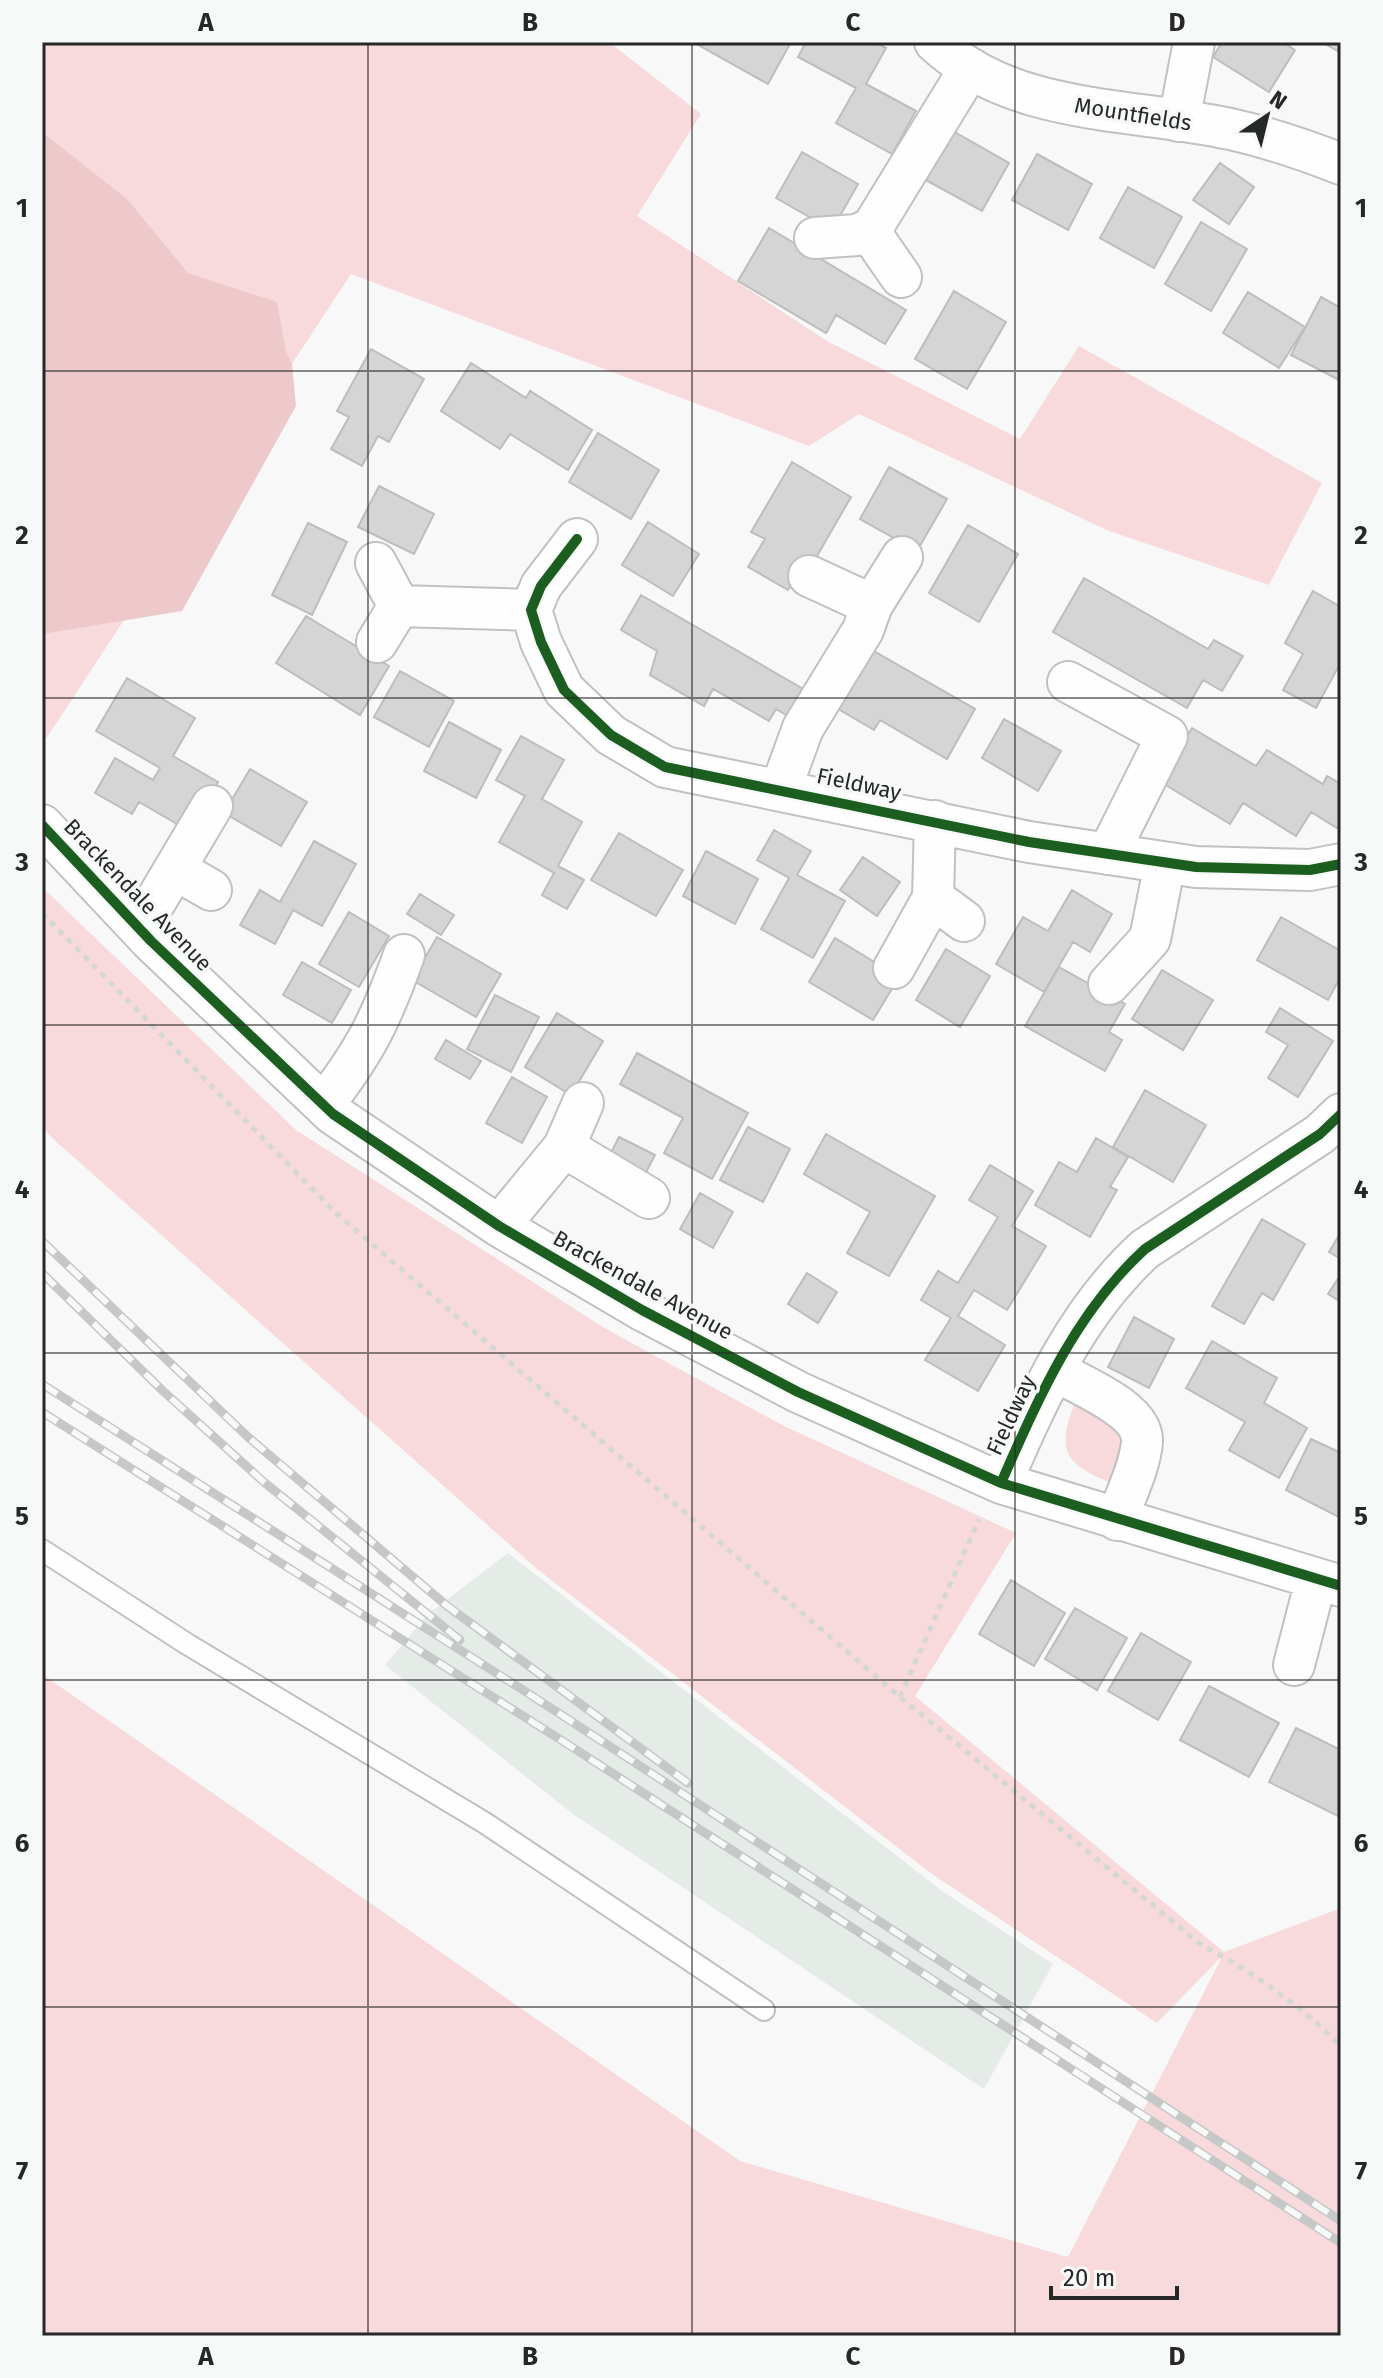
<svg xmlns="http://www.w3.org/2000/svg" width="1383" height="2378" font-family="'Fira Sans',sans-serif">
<rect width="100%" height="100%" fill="#f7f8f7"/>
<path fill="#e5ebe6" d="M 508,1553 L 942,1891 L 1053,1964 L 984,2089 L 573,1814 L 385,1665 L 428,1614 Z"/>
<path fill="#f8dadc" d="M 42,42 L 609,42 L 701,114 L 637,216 L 827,341 L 1020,439 L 1079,346 L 1322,483 L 1269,585 L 1109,531 L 859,414 L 809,446 L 351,274 L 42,745 Z
M 42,887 L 296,1130 L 606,1329 L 782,1425 L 1016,1533 L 915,1696 L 1224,1952 L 1341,1908 L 1341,2336 L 42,2336 L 42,1674 L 740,2161 L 1068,2257 L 1223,1955 L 1157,2023 L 932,1874 L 537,1569 L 51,1137 L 42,1127 Z
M 1077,1397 L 1127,1431 L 1111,1483 C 1060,1462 1057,1448 1077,1397 Z"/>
<path fill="#edc9cc" d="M 42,132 L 127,199 L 188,273 L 277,302 L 286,352 L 292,364 L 296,406 L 182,611 L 42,634 Z"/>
<path fill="#d4d5d4" stroke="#bcbdbc" stroke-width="2" d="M 693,42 L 791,42 L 768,84 Z
M 806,42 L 875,42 L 886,48 L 866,84 L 916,111 L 892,154 L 836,123 L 856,88 L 798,57 Z
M 1222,42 L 1282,42 L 1295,50 L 1269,92 L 1213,57 Z
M 1322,42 L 1341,42 L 1341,53 Z
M 951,130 L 1009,163 L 982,211 L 924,179 Z
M 802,152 L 858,184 L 832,230 L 776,198 Z
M 1037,154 L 1092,184 L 1068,230 L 1012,200 Z
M 1220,163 L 1254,187 L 1229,224 L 1193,200 Z
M 1128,187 L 1182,217 L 1154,268 L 1100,238 Z
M 1201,222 L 1247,249 L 1211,311 L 1165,284 Z
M 769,228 L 906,310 L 885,344 L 836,315 L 826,333 L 738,281 Z
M 954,291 L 1006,322 L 967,389 L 915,359 Z
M 1248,292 L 1305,327 L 1279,368 L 1223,333 Z
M 1321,297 L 1341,308 L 1341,381 L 1291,355 Z
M 371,349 L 424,379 L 389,442 L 378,436 L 362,466 L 331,449 L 349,417 L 337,411 Z
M 471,363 L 526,398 L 530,391 L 592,430 L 568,470 L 510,434 L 500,449 L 441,411 Z
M 598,433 L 659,470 L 631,519 L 569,482 Z
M 792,462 L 851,497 L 813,563 L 806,559 L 788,590 L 748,567 L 765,539 L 751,532 Z
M 889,467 L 947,499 L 917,551 L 860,519 Z
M 379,486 L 434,514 L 414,554 L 358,527 Z
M 648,522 L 699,554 L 673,596 L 622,565 Z
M 308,523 L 347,542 L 312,615 L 272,595 Z
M 968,525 L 1018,554 L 979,622 L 929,593 Z
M 1084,578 L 1208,649 L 1214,640 L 1243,656 L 1222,691 L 1203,680 L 1187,708 L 1053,632 Z
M 1313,591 L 1341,607 L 1341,662 L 1316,708 L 1283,690 L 1303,654 L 1285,643 Z
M 641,595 L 812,694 L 796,721 L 776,709 L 769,721 L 713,689 L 704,706 L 650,675 L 657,651 L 621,630 Z
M 306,616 L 389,666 L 360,715 L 276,663 Z
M 872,650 L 975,709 L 947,759 L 880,720 L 874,730 L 838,709 Z
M 400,671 L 454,701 L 429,747 L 374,717 Z
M 127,678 L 195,718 L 173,756 L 218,782 L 189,831 L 139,802 L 132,814 L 95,793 L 115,758 L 153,780 L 160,768 L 96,731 Z
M 1004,719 L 1061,751 L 1038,791 L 982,758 Z
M 449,722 L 501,750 L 476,798 L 424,771 Z
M 1192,728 L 1256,766 L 1267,750 L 1323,784 L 1327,776 L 1341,784 L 1341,821 L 1337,828 L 1311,812 L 1296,836 L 1243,803 L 1230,824 L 1159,781 Z
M 521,736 L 564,760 L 542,799 L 582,822 L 558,866 L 584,880 L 567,909 L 542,895 L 554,873 L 499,842 L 525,796 L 496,780 Z
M 250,769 L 307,802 L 281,846 L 224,813 Z
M 774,830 L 811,851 L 797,875 L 845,901 L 813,958 L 761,929 L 789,878 L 757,860 Z
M 619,833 L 683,870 L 656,916 L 591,880 Z
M 314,841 L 356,864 L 322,926 L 293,910 L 275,944 L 240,925 L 260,890 L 280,902 Z
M 706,851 L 758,879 L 735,924 L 683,896 Z
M 863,857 L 900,882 L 877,916 L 840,890 Z
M 1072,890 L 1112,914 L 1090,952 L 1073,942 L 1044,992 L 996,964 L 1023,917 L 1048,931 Z
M 420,894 L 454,915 L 441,935 L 407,914 Z
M 349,912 L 389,936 L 359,987 L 319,964 Z
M 1281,917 L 1341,951 L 1341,976 L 1328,1000 L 1257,960 Z
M 437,937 L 501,974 L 476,1017 L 412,980 Z
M 835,938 L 899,977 L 873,1020 L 809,982 Z
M 946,949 L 990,976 L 960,1027 L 916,1000 Z
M 302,962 L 351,990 L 332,1023 L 283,995 Z
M 1059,967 L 1125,1004 L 1109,1032 L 1122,1040 L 1105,1071 L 1025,1026 Z
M 1162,970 L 1213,1000 L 1183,1050 L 1132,1019 Z
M 495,995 L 539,1017 L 511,1072 L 467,1049 Z
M 1280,1008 L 1333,1041 L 1298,1097 L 1268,1078 L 1288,1045 L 1266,1032 Z
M 557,1013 L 603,1041 L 571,1095 L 525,1067 Z
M 446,1040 L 481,1061 L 470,1079 L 435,1059 Z
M 637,1053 L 748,1113 L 712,1179 L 664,1153 L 683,1118 L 620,1084 Z
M 512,1077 L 547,1097 L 522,1143 L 486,1123 Z
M 1145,1090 L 1206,1125 L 1173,1182 L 1113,1147 Z
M 748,1127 L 790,1149 L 763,1202 L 720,1180 Z
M 826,1134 L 935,1196 L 889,1276 L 847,1253 L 870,1212 L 804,1174 Z
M 619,1137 L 655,1155 L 640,1184 L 604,1166 Z
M 1096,1138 L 1128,1157 L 1110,1187 L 1117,1190 L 1090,1237 L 1035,1205 L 1059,1162 L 1077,1172 Z
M 990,1165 L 1033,1191 L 1012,1226 L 1046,1246 L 1007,1310 L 974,1290 L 958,1316 L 1005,1345 L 978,1391 L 925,1360 L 951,1318 L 921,1300 L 938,1271 L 958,1283 L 998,1217 L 969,1200 Z
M 700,1193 L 733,1212 L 713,1248 L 680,1229 Z
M 1262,1219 L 1305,1244 L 1273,1300 L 1262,1293 L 1244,1324 L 1212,1306 Z
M 1341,1232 L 1341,1259 L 1329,1252 Z
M 807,1273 L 837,1292 L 818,1323 L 788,1304 Z
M 1341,1274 L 1341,1302 L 1328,1294 Z
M 1134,1317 L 1174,1339 L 1149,1388 L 1108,1367 Z
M 1212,1341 L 1277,1378 L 1264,1403 L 1307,1428 L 1279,1478 L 1229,1450 L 1245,1422 L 1186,1388 Z
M 1311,1439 L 1341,1453 L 1341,1518 L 1286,1490 Z
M 1011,1580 L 1065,1613 L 1034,1666 L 979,1634 Z
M 1075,1608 L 1127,1638 L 1097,1690 L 1045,1659 Z
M 1141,1633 L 1191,1662 L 1158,1720 L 1108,1691 Z
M 1209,1686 L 1279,1723 L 1249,1777 L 1180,1740 Z
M 1296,1728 L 1341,1750 L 1340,1817 L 1269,1782 Z"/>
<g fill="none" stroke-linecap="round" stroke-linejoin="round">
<defs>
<path id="service" d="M 42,1550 L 187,1644 L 485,1823 L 764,2010"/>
<path id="minor" d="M 935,42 C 1014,116 1130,107 1230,129 C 1267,137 1305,150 1341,164
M 1179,121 L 1194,42
M 872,228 L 876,241 L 901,277
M 815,238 L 857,235 L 872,228 L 970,68
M 577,539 L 541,586 L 531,610 L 541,642 L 564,690 L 611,735 L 665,767 L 1029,842 L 1196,867 L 1310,870 L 1341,864
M 376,563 L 399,606 L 377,642
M 809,576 L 872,605
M 399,606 L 531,610
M 1068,682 L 1167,736 L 1108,854
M 781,788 L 803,728 L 863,630 L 872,605 L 902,557
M 42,825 L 151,941 L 333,1114 L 499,1226 L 642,1310 L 798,1392 L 1001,1483 L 1341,1586
M 175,869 L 211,890
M 933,898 L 964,921
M 132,920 L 155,902 L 212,806
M 894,968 L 933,898 L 935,821
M 1109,984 L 1150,939 L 1165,863
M 324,1104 C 366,1050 381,1019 404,955
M 564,1147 L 583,1103
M 499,1226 L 564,1147 L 649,1198
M 1054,1370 C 1079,1385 1144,1409 1142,1442 C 1140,1467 1125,1496 1117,1520
M 1001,1483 C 1039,1397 1075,1313 1145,1249 L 1320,1134 L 1341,1114
M 1294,1665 L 1316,1580"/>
</defs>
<use href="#service" stroke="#c0c1c0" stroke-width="24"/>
<use href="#minor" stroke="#c0c1c0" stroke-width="44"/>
<path stroke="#d6d6d6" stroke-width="5" stroke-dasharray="6 6" stroke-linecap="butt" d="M 42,913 L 337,1214 L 900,1697 L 1200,1944 C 1252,1972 1299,2004 1341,2046
M 900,1697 L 979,1519"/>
<use href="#service" stroke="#fefefe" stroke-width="20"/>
<use href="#minor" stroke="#fefefe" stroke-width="40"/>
<defs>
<path id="rail" d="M 42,1241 L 248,1437 L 446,1605 L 688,1783
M 42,1273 L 163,1391 L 265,1483 L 460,1640
M 42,1384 L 523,1690 L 1341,2221
M 42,1412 L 561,1740 L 1341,2243"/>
</defs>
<use href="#rail" stroke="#c6c7c7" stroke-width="9"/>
<use href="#rail" stroke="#f6f9f7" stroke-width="6" stroke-dasharray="18" stroke-linecap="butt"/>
<defs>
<path id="cycleway" d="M 577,539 L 541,586 L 531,610 L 541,642 L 564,690 L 611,735 L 665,767 L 1029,842 L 1196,867 L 1310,870 L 1341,864
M 42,825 L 151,941 L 333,1114 L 499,1226 L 642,1310 L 798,1392 L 1001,1483 L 1341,1586
M 1001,1483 C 1039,1397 1075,1313 1145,1249 L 1320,1134 L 1341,1114"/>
</defs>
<use href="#cycleway" stroke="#f6f9f7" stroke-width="15"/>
<use href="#cycleway" stroke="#1b5e20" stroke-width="10"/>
</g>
<path fill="none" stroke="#262727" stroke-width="2" stroke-opacity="0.55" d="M 368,42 L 368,2336M 692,42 L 692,2336M 1015,42 L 1015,2336M 42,371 L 1341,371M 42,698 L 1341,698M 42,1025 L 1341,1025M 42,1353 L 1341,1353M 42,1680 L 1341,1680M 42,2007 L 1341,2007"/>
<g text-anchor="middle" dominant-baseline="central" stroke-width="7" stroke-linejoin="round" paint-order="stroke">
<g font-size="22" fill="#262727" stroke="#f6f9f7">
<text transform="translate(1133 114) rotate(9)">Mountfields</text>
<text transform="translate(859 784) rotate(12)">Fieldway</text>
<text transform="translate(138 895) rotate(46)">Brackendale Avenue</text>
<text transform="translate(643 1285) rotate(29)">Brackendale Avenue</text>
<text transform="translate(1011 1415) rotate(-65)">Fieldway</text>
</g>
</g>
<rect width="1383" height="2378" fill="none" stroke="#f6f9f7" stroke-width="88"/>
<g transform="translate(1267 116) rotate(35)" stroke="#f6f9f7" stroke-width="6" paint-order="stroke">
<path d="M0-6L14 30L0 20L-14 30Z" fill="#262727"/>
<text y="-12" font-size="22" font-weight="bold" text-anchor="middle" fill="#262727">N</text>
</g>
<path d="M1051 2286v12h126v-12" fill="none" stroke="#262727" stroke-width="4"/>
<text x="1063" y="2286" font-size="24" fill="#262727" stroke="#f6f9f7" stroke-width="6" paint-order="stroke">20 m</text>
<rect x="44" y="44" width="1295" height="2290" fill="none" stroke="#262727" stroke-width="3"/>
<g font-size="26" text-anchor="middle" font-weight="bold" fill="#262727">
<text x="206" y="31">A</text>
<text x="530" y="31">B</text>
<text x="853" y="31">C</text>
<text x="1177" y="31">D</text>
<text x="22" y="217">1</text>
<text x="1361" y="217">1</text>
<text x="22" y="544">2</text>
<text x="1361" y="544">2</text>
<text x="22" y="871">3</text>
<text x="1361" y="871">3</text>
<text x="22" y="1198">4</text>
<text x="1361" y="1198">4</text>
<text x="22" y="1525">5</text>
<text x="1361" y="1525">5</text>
<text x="22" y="1852">6</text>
<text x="1361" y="1852">6</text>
<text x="22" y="2180">7</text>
<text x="1361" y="2180">7</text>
<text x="206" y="2365">A</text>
<text x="530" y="2365">B</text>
<text x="853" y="2365">C</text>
<text x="1177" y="2365">D</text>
</g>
</svg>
